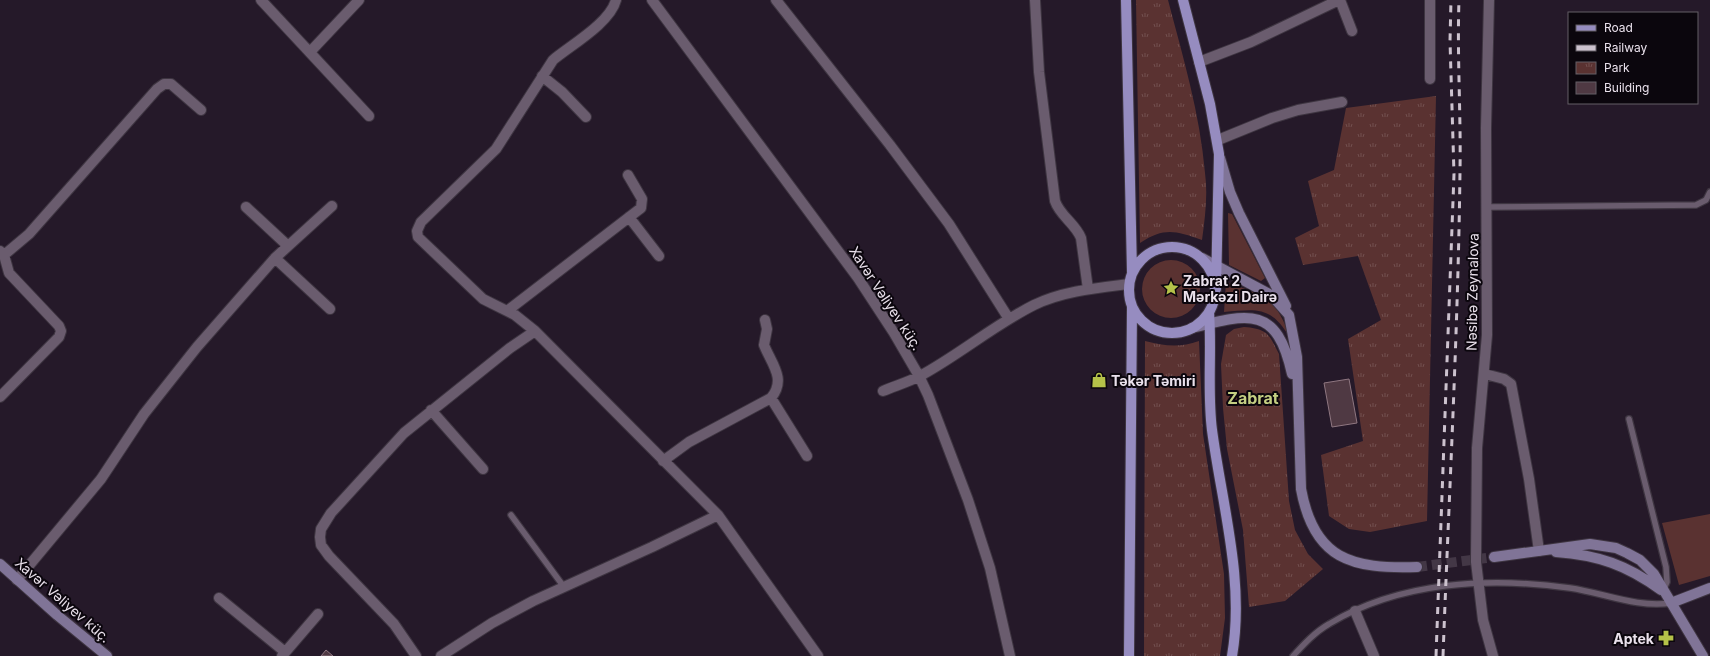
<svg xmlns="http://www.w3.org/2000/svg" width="1710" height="656" font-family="Inter,sans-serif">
<defs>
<pattern id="park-tufts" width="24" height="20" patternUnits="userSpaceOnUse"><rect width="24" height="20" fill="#5a3231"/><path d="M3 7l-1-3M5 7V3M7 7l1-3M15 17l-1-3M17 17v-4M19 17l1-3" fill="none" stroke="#724f4f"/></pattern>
</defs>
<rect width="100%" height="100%" fill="#251929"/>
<path fill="#5a3231" d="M 1228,213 L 1232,214 L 1265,278 L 1261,281 L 1229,265 Z
M1142 289a29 29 0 1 1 58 0a29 29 0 1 1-58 0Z
M 1226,282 C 1265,296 1276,297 1290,338 C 1271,306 1258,309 1224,312 Z
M 1710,514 L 1710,576 L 1679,585 L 1662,523 Z"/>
<path fill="url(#park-tufts)" d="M 1136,0 L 1168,0 C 1183,57 1200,114 1205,173 C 1208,195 1205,218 1202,240 C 1175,231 1165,227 1140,243 Z
M 1436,96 L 1427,521 L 1370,532 L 1349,529 L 1329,516 L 1321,455 L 1363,441 L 1348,339 L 1381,320 L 1358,256 L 1303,265 L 1295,238 L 1319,226 L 1308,181 L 1334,170 L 1346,108 Z
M 1244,327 C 1268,329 1269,334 1279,354 L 1289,501 L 1295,530 L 1308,554 L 1323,569 L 1285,601 L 1249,607 L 1243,530 L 1227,449 L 1223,408 L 1221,364 L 1226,335 L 1234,329 Z
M 1145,341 C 1164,346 1180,348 1199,341 L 1203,434 L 1224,574 L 1225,618 L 1220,656 L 1144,656 Z"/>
<path fill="#4f3943" stroke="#8f7781" d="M 1349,379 L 1357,423 L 1332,427 L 1324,383 Z
M 326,650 L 333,656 L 321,656 Z"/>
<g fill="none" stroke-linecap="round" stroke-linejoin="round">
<path stroke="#433746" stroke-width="10" stroke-dasharray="10 5" stroke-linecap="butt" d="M 1417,567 L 1494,557"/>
<defs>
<path id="lane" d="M 1487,207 L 1696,205 L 1706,200 L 1710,192
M 1629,419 L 1666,567 L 1667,582 L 1663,591
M 511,515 L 564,587
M 1293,656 C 1304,644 1315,632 1329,624 C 1400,581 1490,577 1570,588 C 1604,593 1637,608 1671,603"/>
<path id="street" d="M 261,0 L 369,116
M 616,0 C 610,23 571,45 553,60 L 496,149 L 421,222 L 417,231 L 418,237 L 483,299 L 515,315 L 535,331 L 718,515 L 818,656
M 652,0 L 858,278 L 894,333 L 919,376 L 928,395 L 968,500 L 990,568 L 1010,656
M 776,0 L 890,145 L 949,224 L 1009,319
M 1035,0 L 1039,72 L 1055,201 C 1060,216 1075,223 1081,238 L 1088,289
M 1340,0 L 1352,31
M 1430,0 L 1430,79
M 1489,0 L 1486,128 L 1487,335 L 1477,448 L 1476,562 L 1483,620 L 1493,656
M 310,52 L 359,0
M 1199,62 L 1251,42 L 1339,0
M 542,76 L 562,92 L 586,117
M 1218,140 L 1272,118 L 1298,110 L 1342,102
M 246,207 L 287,245
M 629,217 L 659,256
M 0,251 L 4,255 L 9,273 L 59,326 L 61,331 L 59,337 L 0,397
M 4,255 L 29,234 L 157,89 L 164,84 L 171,84 L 201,110
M 275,258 L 330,309
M 507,311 L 641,208 L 642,199 L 628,175
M 1485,374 L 1504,379 L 1511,384 L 1529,479 L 1539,551
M 883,391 C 895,386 908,382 920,376 C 959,355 994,325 1034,305 C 1063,291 1097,288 1129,284
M 771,398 L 807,456
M 431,410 L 483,469
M 663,461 L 689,442 L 771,398 C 787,379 771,363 764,345 L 767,329 L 765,320
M 17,580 L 101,479 L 144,414 L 197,347 L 275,258 L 332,206
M 219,598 L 285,652
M 1355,611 L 1374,656
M 282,656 L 318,614
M 416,656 L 394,624 L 329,556 L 321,545 L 320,537 L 321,529 L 331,513 L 404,433 L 510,348 L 535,331
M 441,656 L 492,623 L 533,601 L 652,547 L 718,515"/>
<path id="secondary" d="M 1220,158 L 1230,192 L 1239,213 L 1286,306
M 1202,258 L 1271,295 L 1289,315 L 1297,357 L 1301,489 C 1314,560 1352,569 1417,567
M 1192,328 C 1250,313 1277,306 1292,374
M 1556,552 C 1598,555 1627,565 1661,590
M 1494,557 L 1590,544 L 1616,548 L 1627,553 L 1640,560 L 1654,574 L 1703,656
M 0,564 L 57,615 L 107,656
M 1671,603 L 1710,588"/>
<path id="primary" d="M 1126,0 L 1132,272
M 1183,0 L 1210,104 L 1219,154 L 1216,289
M1129 290a43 43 0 1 1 86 0a43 43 0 1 1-86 0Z
M 1209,312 C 1212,351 1207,391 1212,430 C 1222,505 1245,581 1232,656
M 1129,656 L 1132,307"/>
</defs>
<use href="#lane" stroke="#3e3541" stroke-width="8"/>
<use href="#street" stroke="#3e3541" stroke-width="12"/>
<use href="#secondary" stroke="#3e3541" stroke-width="12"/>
<use href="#primary" stroke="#3e3541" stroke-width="12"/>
<use href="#lane" stroke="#6a5c6e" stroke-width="5.5"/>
<use href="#street" stroke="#6a5c6e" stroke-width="10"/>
<use href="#secondary" stroke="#807497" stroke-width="10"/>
<use href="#primary" stroke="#968cc0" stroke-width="10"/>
<path stroke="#ccc2ce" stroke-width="3" stroke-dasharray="7 7" stroke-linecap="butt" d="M 1436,656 L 1454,174 L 1450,41 L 1451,0
M 1443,656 C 1449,494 1458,333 1460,171 C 1461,114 1457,57 1459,0"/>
</g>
<defs>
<symbol id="sight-bare" viewBox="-9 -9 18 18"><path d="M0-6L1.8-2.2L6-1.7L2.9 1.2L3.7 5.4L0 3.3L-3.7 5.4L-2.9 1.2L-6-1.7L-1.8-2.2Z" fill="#b5c249" stroke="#0b060d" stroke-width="2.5" paint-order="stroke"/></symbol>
<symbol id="shop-bare" viewBox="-9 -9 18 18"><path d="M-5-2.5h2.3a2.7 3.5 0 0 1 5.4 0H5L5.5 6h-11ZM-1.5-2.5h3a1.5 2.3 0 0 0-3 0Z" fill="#b5c249" stroke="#0b060d" stroke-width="2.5" paint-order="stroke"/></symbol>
<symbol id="pharmacy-bare" viewBox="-9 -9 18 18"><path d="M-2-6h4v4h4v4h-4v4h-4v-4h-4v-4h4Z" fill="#b5c249" stroke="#0b060d" stroke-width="2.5" paint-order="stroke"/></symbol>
</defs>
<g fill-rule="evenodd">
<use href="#sight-bare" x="1160" y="277" width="22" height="22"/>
<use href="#shop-bare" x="1088" y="369" width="22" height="22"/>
<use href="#pharmacy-bare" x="1655" y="627" width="22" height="22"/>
</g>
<g text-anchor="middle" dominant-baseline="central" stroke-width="4" stroke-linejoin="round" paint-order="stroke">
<g font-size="14" font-weight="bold" fill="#eae1ec" stroke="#0b060d" text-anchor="start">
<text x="1183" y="280">Zabrat 2<tspan x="1183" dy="16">Mərkəzi Dairə</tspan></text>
<text x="1111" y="380">Təkər Təmiri</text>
<text x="1654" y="638" text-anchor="end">Aptek</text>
</g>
<g font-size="14" fill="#eae1ec" stroke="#0b060d">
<text transform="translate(1472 292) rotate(-89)">Nəsibə Zeynalova</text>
<text transform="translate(886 298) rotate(57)">Xavər Vəliyev küç.</text>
<text transform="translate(63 600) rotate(41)">Xavər Vəliyev küç.</text>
</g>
<g font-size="16" font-weight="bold" fill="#c4cf82" stroke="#0b060d">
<text x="1253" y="398">Zabrat</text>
</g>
</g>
<rect x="1568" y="12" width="130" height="92" fill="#0b060d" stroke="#645e66"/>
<rect x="1576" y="25" width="20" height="6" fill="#968cc0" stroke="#645e66"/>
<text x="1604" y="32" font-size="12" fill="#eae1ec">Road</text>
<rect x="1576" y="45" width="20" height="6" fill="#ccc2ce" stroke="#645e66"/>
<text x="1604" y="52" font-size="12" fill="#eae1ec">Railway</text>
<rect x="1576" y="62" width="20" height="12" fill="url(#park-tufts)" stroke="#645e66"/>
<text x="1604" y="72" font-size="12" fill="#eae1ec">Park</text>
<rect x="1576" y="82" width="20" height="12" fill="#4f3943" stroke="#645e66"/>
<text x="1604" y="92" font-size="12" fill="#eae1ec">Building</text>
</svg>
